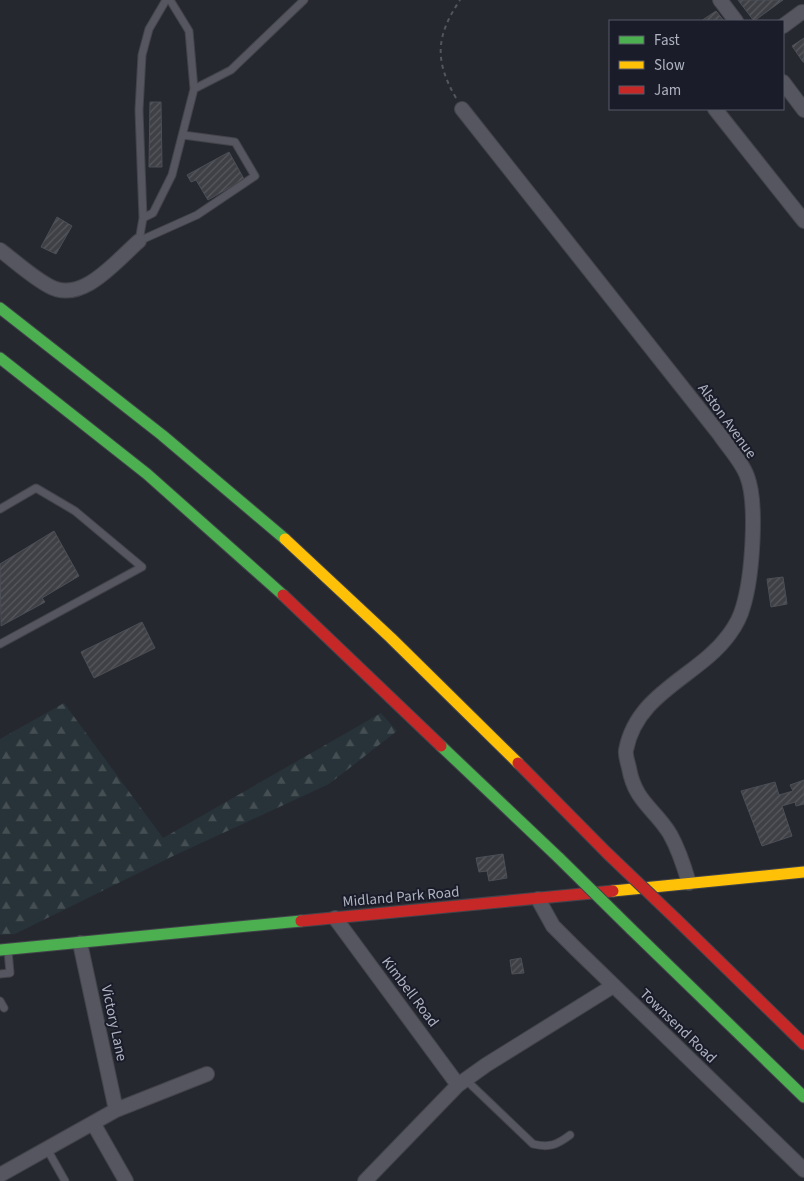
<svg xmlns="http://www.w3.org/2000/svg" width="804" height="1181" font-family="'Source Sans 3',sans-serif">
<defs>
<pattern id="forest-firs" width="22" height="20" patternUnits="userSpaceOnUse" patternTransform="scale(1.25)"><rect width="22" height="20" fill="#273338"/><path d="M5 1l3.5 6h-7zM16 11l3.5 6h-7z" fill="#444e53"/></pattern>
<pattern id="building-hatch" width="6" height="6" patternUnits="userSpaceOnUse" patternTransform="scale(1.25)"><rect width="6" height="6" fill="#3e4046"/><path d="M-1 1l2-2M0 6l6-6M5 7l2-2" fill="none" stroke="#57595f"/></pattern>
</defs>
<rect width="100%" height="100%" fill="#262830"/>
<path fill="url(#forest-firs)" d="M 64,703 L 163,838 L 381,713 L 397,731 L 329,784 L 171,857 L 15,934 L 0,935 L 0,739 Z"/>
<path fill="url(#building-hatch)" stroke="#4d4f57" d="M 738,0 L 783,0 L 754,21 Z
M 716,11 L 724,21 L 701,21 Z
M 804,38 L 804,62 L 803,62 L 792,46 Z
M 150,102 L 161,102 L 162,167 L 149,167 Z
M 229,152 L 244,179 L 208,200 L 196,180 L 191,182 L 187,175 Z
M 57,217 L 72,226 L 56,254 L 41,247 Z
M 54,531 L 79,576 L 42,598 L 45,602 L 1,626 L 0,564 Z
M 783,577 L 787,604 L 771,607 L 767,579 Z
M 142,622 L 155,648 L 94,678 L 81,652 Z
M 804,780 L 804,804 L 796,806 L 795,802 L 782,806 L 792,836 L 762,846 L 741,791 L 775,782 L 779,795 L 793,791 L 790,785 Z
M 503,854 L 507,878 L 489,881 L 487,871 L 479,872 L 476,858 Z
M 521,958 L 524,973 L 512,974 L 510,960 Z"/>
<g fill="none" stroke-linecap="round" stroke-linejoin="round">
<defs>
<path id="lane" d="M 194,89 L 231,70 L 304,0
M 143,218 L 153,213 L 172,175 L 194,89 L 189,31 L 170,0
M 139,241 L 143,218 L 139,110 L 142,55 L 149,29 L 166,0
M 139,241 L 197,215 L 255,176 L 235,142 L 183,135
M 0,509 L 36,488 L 75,511 L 142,567 L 0,644
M 0,974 L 10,973 L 8,951
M 0,1001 L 4,1008
M 466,1080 L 533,1144 C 549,1148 557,1145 570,1135
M 47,1149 L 65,1181"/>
<path id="street" d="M 720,0 L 736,21
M 783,26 L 802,12
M 783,82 L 804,110
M 462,109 L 720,435 C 728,447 742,462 747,476 C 758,504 752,578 743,607 C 738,626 723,644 709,656 C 677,684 635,703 626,750 C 625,755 628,763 629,768 C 635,802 655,809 670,834 C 679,850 684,866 689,883
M 715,109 L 804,221
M 0,250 C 16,262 32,277 49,286 C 82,305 117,260 139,241
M 538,899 L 553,926 L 576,949 L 804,1170
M 335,918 L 458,1085
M 80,943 L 116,1110
M 93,1123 L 126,1181
M 0,1175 L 116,1110 L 207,1074
M 365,1181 L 458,1085 L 486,1065 L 613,986"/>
<path id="fast" d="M 0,308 L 162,435 L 285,539
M 0,358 L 147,474 L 283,595
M 441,746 L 559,858
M 631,929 L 804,1097
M 0,950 L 301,921"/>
<path id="slow" d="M 285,539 L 391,638 L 518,763
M 613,891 L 804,872"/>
<path id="jam" d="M 283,595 L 441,746
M 518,763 L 607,853
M 676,919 L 804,1044
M 301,921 L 613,891"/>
</defs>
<use href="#lane" stroke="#43444b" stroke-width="9"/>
<use href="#street" stroke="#43444b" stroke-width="16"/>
<use href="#fast" stroke="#43444b" stroke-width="13"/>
<use href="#slow" stroke="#43444b" stroke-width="13"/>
<use href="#jam" stroke="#43444b" stroke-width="13"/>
<path stroke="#54565c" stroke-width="2" stroke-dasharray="4 4" stroke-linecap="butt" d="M 456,98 C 434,60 436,36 460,0"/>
<use href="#lane" stroke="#55565f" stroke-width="7"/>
<use href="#street" stroke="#55565f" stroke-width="14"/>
<use href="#fast" stroke="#4caf50" stroke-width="11"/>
<use href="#slow" stroke="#ffc107" stroke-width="11"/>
<use href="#jam" stroke="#c62828" stroke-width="11"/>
<defs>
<path id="fast-bridge" d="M 559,858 L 631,929"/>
<path id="jam-bridge" d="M 607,853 L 676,919"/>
</defs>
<use href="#fast-bridge" stroke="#42444b" stroke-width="13" stroke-linecap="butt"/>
<use href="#jam-bridge" stroke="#42444b" stroke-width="13" stroke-linecap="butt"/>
<use href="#fast-bridge" stroke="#4caf50" stroke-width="11"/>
<use href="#jam-bridge" stroke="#c62828" stroke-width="11"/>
</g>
<g text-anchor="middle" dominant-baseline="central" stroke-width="4" stroke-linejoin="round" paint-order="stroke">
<g font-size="15" fill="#afb2c1" stroke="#1a1d29">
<text transform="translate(727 421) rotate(54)">Alston Avenue</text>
<text transform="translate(401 897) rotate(-5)">Midland Park Road</text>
<text transform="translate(410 992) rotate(53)">Kimbell Road</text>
<text transform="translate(114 1023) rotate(78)">Victory Lane</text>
<text transform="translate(678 1026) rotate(44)">Townsend Road</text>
</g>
</g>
<rect x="609" y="20" width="175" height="90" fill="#1a1d29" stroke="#565966"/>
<rect x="619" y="36" width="25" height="8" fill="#4caf50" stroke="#565966"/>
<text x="654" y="45" font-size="15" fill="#afb2c1">Fast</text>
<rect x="619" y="61" width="25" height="8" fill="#ffc107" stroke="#565966"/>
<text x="654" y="70" font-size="15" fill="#afb2c1">Slow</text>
<rect x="619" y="86" width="25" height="8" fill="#c62828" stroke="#565966"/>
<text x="654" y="95" font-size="15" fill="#afb2c1">Jam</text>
</svg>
